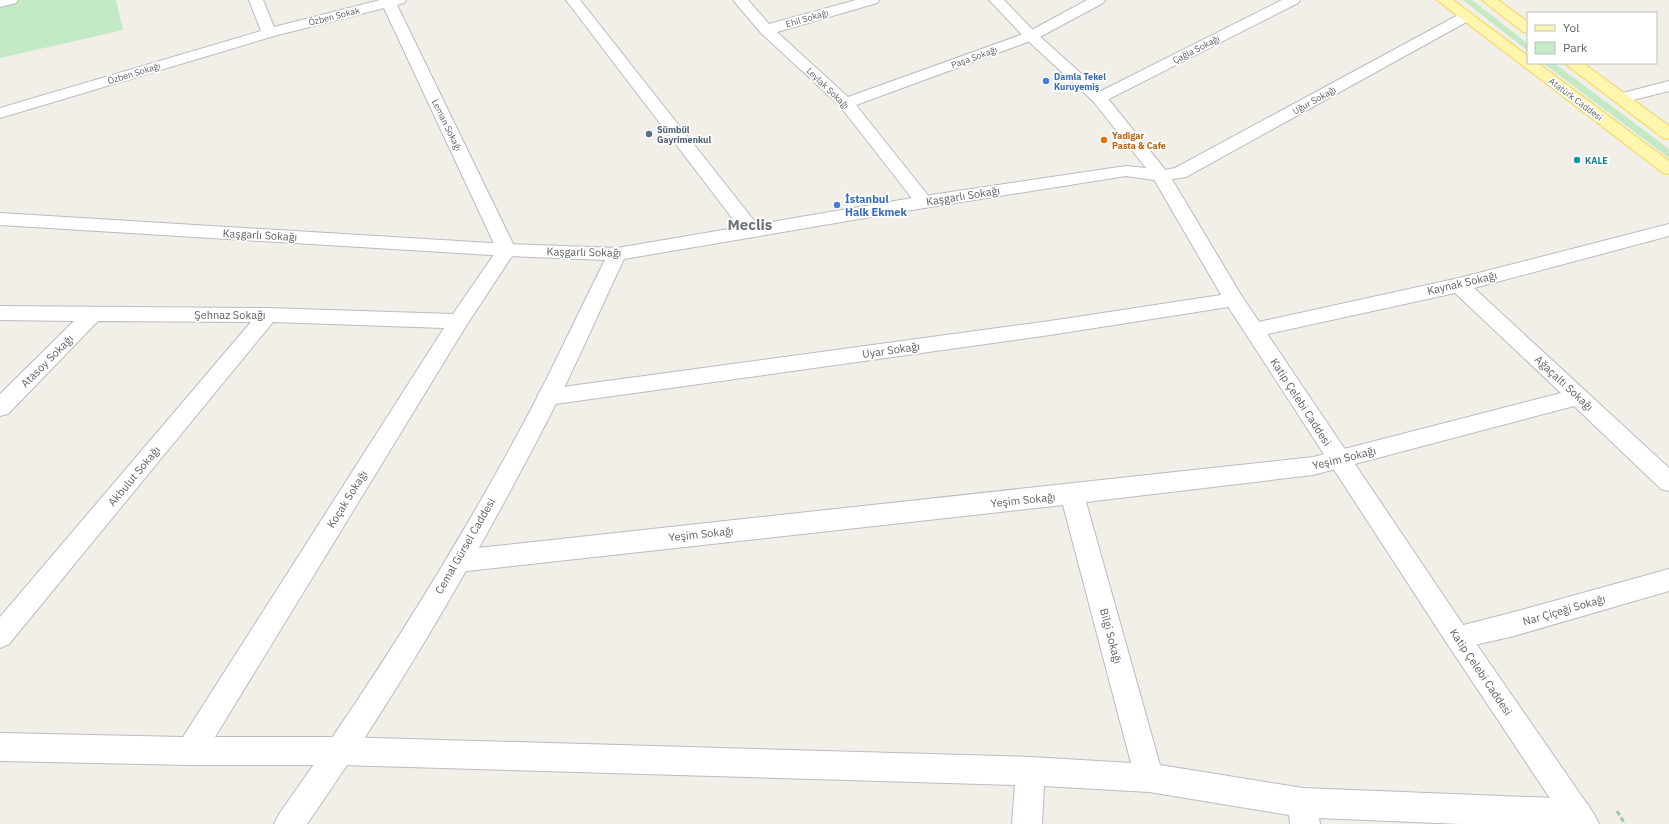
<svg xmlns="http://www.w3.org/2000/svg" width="1669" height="824" font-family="'IBM Plex Sans',sans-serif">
<rect width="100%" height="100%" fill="#f1efe7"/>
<path fill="#c3e9c5" d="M 21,0 L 116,0 L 123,30 L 0,58 L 0,5 Z
M 1463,0 L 1472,0 L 1528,44 L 1528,51 Z
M 1543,63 L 1554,63 L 1669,149 L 1669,158 Z"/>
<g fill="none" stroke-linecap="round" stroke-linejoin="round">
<defs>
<path id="pedestrian" d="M 1161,171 L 1167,172 L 1170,176 L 1241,295 L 1466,629 L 1594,814 L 1599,824 L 1567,824 L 1448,645 L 1227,305 L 1152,176 L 1155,172 Z"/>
<path id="minor" d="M 0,0 L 18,0 L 16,3 L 0,7 Z
M 249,0 L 263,0 L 274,27 L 380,0 L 406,0 L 404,3 L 397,5 L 516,250 L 466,326 L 215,737 L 341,737 L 1031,757 L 1131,763 L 1063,505 L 459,572 L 450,569 L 447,561 L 450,553 L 459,550 L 1313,457 L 1561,393 L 1455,293 L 1254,337 L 1247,335 L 1244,330 L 1247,325 L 1254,323 L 1459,278 L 1669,224 L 1669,236 L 1474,288 L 1669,468 L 1669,491 L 1661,489 L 1574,406 L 1313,475 L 1086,502 L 1160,765 L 1303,788 L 1578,799 L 1588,804 L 1593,814 L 1589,824 L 1461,824 L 1319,818 L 1320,824 L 1290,824 L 1289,815 L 1149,792 L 1044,786 L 1042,824 L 1012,824 L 1015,785 L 341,765 L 190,765 L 0,761 L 0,733 L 183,737 L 444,328 L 273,322 L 9,644 L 0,648 L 0,617 L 251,322 L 98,321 L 8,414 L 0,416 L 0,394 L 74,321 L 0,320 L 0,306 L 268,308 L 453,314 L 497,250 L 384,8 L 274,36 L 0,118 L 0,108 L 261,31 Z
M 566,0 L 580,0 L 759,227 L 761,231 L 759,235 L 752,237 L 745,235 Z
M 733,0 L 748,0 L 769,24 L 856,0 L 879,0 L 877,3 L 777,32 L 848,97 L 1026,33 L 1087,0 L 1105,0 L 1103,3 L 1036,39 L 856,105 L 930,198 L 933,202 L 930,206 L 924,208 L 918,206 L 840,106 L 761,33 Z
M 1282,0 L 1300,0 L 1298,3 L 1105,101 L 1099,103 L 1093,101 L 1091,98 L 1093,95 Z
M 1465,13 L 1470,14 L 1472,17 L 1470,20 L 1186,177 L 1161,181 L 1155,180 L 1152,176 L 1155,172 L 1175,168 L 1460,14 Z
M 1669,81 L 1669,91 L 1621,103 L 1615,101 L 1613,98 L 1615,95 Z
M 1234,293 L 1241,295 L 1244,300 L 1241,305 L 1050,335 L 548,405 L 540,403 L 537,397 L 540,391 L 548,389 L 1050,321 Z
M 1669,569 L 1669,591 L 1514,636 L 1457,649 L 1448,645 L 1444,637 L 1448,629 L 1514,612 Z"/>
<path id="tertiary" d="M 989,0 L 1004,0 L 1036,33 L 1105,95 L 1167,172 L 1170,176 L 1167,180 L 1161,181 L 1126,176 L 924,208 L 624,259 C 602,305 582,352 559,398 C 484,545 401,689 307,824 L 274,824 L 279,814 C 374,681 462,541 538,396 C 561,351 582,305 605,260 L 507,256 L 0,225 L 0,213 L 507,244 L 617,248 L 924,196 L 1126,166 L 1146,168 L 1093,101 L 1026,39 Z"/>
<path id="primary" d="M 1437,0 L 1453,0 L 1528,56 L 1528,63 L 1538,63 L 1669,161 L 1669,174 L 1663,173 Z
M 1482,0 L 1498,0 L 1528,22 L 1528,33 L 1523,32 Z
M 1565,63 L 1583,63 L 1669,126 L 1669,139 L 1663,138 L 1568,66 Z"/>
</defs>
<use href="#pedestrian" stroke="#b9bcc0" stroke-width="2"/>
<use href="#minor" stroke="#b9bcc0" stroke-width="2"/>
<use href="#tertiary" stroke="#b9bcc0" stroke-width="2"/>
<use href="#primary" stroke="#f6d35a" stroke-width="2"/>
<path stroke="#9bcaab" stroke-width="3" stroke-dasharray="5 2.5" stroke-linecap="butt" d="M 1617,811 L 1625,824"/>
<use href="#pedestrian" fill="#fff" fill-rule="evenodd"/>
<use href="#minor" fill="#fff" fill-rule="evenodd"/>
<use href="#tertiary" fill="#fff" fill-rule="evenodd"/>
<use href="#primary" fill="#fff6ad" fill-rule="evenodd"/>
</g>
<g fill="#3f7fe0" stroke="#fff" stroke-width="1.5">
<circle cx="1046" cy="81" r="4"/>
<circle cx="837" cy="205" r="4"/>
</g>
<circle fill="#5c6f8a" stroke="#fff" stroke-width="1.5" cx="649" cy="134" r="4"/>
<circle fill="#e8710a" stroke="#fff" stroke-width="1.5" cx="1104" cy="140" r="4"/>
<circle fill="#0f9aa8" stroke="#fff" stroke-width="1.5" cx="1577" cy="160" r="4"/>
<g text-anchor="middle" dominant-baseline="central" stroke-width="3.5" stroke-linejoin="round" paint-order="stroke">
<g font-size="9" fill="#5e6267" stroke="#fff">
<text transform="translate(334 16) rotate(-14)">Özben Sokak</text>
<text transform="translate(807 18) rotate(-16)">Ehil Sokağı</text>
<text transform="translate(1196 49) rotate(-27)">Çağla Sokağı</text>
<text transform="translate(974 57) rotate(-20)">Paşa Sokağı</text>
<text transform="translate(134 73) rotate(-17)">Özben Sokağı</text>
<text transform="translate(828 88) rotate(44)">Leylak Sokağı</text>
<text transform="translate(1576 99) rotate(37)">Atatürk Caddesi</text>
<text transform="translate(1314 100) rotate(-29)">Uğur Sokağı</text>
<text transform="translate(447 125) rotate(64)">Leman Sokağı</text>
</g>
<g font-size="9" font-weight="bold" fill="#366cbe" stroke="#fff" text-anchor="start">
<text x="1054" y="76">Damla Tekel<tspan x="1054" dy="10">Kuruyemiş</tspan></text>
</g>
<g font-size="9" font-weight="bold" fill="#4e5e75" stroke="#fff" text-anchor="start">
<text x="657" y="129">Sümbül<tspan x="657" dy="10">Gayrimenkul</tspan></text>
</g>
<g font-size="9" font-weight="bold" fill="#c56008" stroke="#fff" text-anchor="start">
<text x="1112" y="135">Yadigar<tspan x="1112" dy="10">Pasta &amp; Cafe</tspan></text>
</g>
<g font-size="9" font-weight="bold" fill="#0d838f" stroke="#fff" text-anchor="start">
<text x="1585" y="160">KALE</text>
</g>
<g font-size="11" fill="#5e6267" stroke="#fff">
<text transform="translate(963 196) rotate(-9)">Kaşgarlı Sokağı</text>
<text transform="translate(260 235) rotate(3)">Kaşgarlı Sokağı</text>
<text transform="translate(584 252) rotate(1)">Kaşgarlı Sokağı</text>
<text transform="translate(1462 283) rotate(-13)">Kaynak Sokağı</text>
<text x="230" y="315">Şehnaz Sokağı</text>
<text transform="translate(891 350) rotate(-8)">Uyar Sokağı</text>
<text transform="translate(47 361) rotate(-45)">Atasoy Sokağı</text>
<text transform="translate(1564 383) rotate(43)">Ağaçaltı Sokağı</text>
<text transform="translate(1301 402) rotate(57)">Katip Çelebi Caddesi</text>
<text transform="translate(1344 458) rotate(-14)">Yeşim Sokağı</text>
<text transform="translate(134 476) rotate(-50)">Akbulut Sokağı</text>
<text transform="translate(347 499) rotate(-58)">Koçak Sokağı</text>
<text transform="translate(1023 500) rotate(-6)">Yeşim Sokağı</text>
<text transform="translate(701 534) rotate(-6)">Yeşim Sokağı</text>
<text transform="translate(465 546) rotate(-60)">Cemal Gürsel Caddesi</text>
<text transform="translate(1564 610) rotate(-16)">Nar Çiçeği Sokağı</text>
<text transform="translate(1111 636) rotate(75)">Bilgi Sokağı</text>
<text transform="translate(1481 672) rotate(56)">Katip Çelebi Caddesi</text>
</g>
<g font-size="11" font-weight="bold" fill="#366cbe" stroke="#fff" text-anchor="start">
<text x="845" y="199">İstanbul<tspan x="845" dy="13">Halk Ekmek</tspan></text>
</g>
<g font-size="15" font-weight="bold" fill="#6f7479" stroke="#fff">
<text x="750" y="224">Meclis</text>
</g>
</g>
<rect x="1527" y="12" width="130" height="52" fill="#ffffff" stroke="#bfc0c2"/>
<rect x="1535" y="25" width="20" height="6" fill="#fff6ad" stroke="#bfc0c2"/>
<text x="1563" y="32" font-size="12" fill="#5e6267">Yol</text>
<rect x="1535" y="42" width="20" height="12" fill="#c3e9c5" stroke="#bfc0c2"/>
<text x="1563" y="52" font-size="12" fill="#5e6267">Park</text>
</svg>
